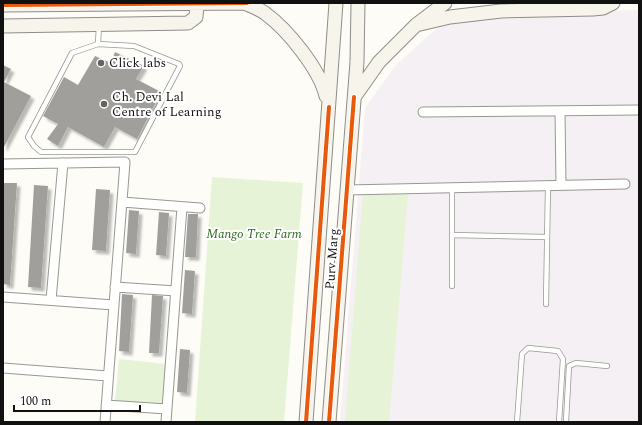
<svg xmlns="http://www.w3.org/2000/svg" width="642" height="425" font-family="Spectral,serif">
<defs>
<filter id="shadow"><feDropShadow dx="3.5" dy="3.5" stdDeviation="1" flood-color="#0004"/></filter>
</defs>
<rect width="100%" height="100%" fill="#fdfcf7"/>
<path fill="#f5f0f3" d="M 639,10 L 639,422 L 340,422 L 365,108 L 396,65 L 436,29 L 478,14 Z"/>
<path fill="#e7f3d7" d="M 212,177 L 303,183 L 284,422 L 195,422 Z
M 363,192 L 408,194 L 389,422 L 345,422 Z
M 119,359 L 166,364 L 162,405 L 115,401 Z"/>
<path fill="#a19f9c" filter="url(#shadow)" d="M 115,52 L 144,66 L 136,79 L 161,92 L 137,139 L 115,127 L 104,147 L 68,127 L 58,146 L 47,139 L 58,124 L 43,116 L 64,77 L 78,85 L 95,56 L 111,63 Z
M 3,65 L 11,69 L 4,82 L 31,96 L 3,149 Z
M 3,183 L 17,183 L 10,285 L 3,284 Z
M 34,185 L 48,186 L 41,288 L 28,287 Z
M 96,189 L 110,190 L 106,251 L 92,250 Z
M 129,210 L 139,211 L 136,254 L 126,253 Z
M 159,212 L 169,213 L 166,256 L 156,255 Z
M 188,214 L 198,214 L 196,257 L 185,257 Z
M 185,270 L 195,271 L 192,314 L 182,313 Z
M 122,294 L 133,295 L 129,352 L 119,351 Z
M 152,295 L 163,296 L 159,353 L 149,353 Z
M 180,349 L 190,350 L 187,393 L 177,392 Z"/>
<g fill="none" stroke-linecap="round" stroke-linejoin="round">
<defs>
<path id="lane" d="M 98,44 L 72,53 L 28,137 L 34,146 L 41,152 L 135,152 L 180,66 L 179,64 L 134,46 L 98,44 L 99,25
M 452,235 L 547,237
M 452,286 L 452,188
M 546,304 L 548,185
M 517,422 L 522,354 L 528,348 L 558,351 L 563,359 L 559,422
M 566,422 L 569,366 L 576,363 L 607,366"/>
<path id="street" d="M 560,111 L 561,185
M 423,112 L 639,110
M 3,164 L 125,162 L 105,422
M 347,190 L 625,184
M 122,202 L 200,208
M 115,287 L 176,291
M 3,297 L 114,305
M 51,300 L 63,163
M 3,368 L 108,376
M 106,405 L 167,409
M 166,422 L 182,207"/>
<path id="secondary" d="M 244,3 C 251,6 260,9 266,14 C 288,30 320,70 326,96
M 3,5 L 247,3
M 416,25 L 450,17 L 501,11 L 593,9 L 603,8 L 613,3
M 3,26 L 188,23 L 196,17 L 197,5
M 355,96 L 379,62 L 416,25 L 445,3
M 306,422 L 336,3
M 329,422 L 357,62 L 358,3"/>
</defs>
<use href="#lane" stroke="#979795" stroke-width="6"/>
<use href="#street" stroke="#979795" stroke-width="11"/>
<use href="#secondary" stroke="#8e8d8b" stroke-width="15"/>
<use href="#lane" stroke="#fffffe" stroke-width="4.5"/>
<use href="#street" stroke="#fffffe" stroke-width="9"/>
<use href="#secondary" stroke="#f6f4eb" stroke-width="13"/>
<defs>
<path id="cycleway" d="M 3,5 L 247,3
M 306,422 L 329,107
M 329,422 L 354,97"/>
</defs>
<use href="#cycleway" stroke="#fff" stroke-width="6"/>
<use href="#cycleway" stroke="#e8590c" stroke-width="4"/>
</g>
<g fill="#646362" stroke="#fff" stroke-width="1.5">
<circle cx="101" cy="63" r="4"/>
<circle cx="104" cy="104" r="4"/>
</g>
<g text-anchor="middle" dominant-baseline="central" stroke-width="4" stroke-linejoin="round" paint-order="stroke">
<g font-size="13" fill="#111" stroke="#fff" text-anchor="start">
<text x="109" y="63">Click labs</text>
<text x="112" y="97">Ch. Devi Lal<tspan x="112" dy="15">Centre of Learning</tspan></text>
</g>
<g font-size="13" font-style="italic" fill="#2f6b1f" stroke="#fff">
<text x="254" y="234">Mango Tree Farm</text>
</g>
<g font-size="13" fill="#111" stroke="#fff">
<text transform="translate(332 259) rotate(-86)">Purv Marg</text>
</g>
</g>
<rect width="642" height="425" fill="none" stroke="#111111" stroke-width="8"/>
<path d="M14 405v6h126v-6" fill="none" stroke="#111111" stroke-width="2"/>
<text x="20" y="405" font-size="12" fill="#111111" stroke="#ffffff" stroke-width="3" paint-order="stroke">100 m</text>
</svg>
